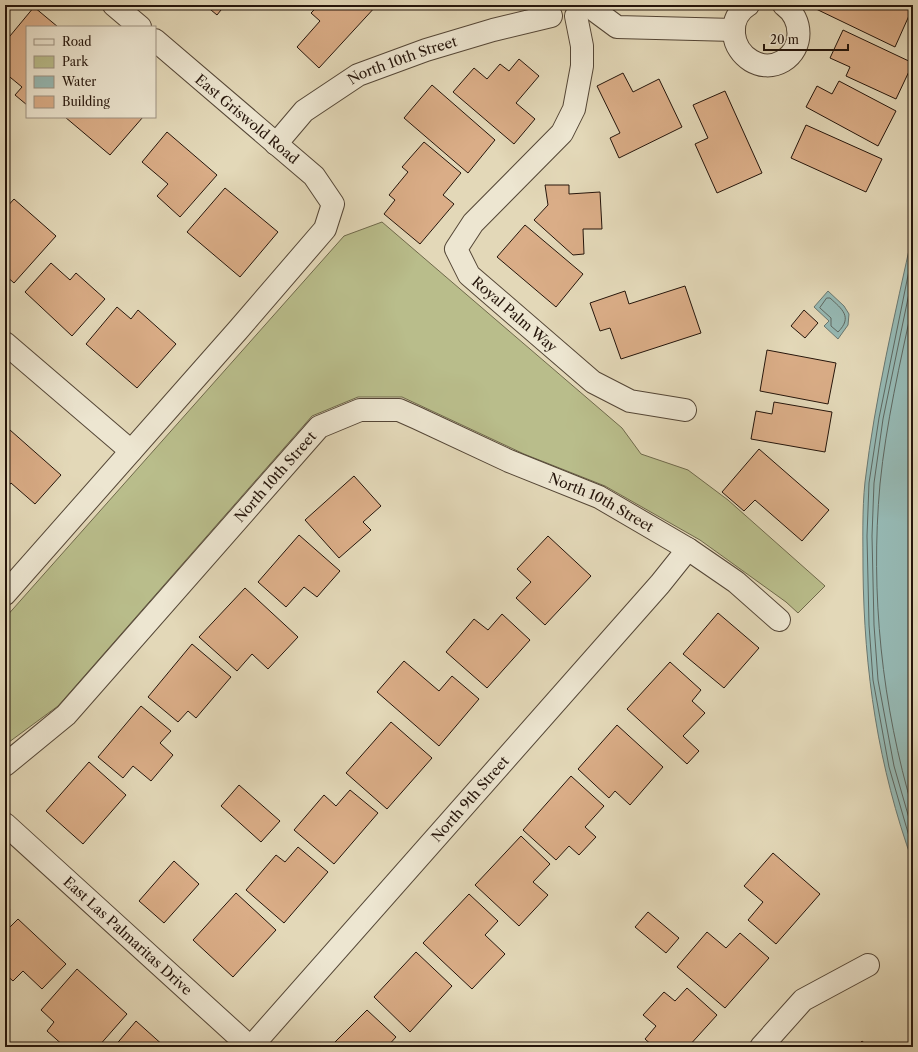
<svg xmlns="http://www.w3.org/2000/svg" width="918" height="1052" font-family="'Libre Caslon Text',serif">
<rect width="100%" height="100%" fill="#e3d8b8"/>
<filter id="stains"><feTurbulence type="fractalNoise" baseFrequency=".005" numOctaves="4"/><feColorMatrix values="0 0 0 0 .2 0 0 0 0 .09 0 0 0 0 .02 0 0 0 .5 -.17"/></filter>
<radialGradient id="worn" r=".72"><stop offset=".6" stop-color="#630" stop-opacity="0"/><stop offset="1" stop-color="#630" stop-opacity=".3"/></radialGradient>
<path fill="#b9bd8b" stroke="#6f694b" d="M 382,222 L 622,428 L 641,454 L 688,470 L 728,500 L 825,586 L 798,613 L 786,602 L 700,540 L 605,486 L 524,454 L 402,397 L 358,397 L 312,416 L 58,706 L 5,745 L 5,618 L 344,236 Z"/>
<path fill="#96b9b4" stroke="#697770" d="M 913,232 L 913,863 C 878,766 864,671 863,569 C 863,540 862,510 865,482 C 875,398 895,314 913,232 Z
M 828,291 L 844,306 L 849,314 L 848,325 L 838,339 L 824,326 L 829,321 L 814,307 Z"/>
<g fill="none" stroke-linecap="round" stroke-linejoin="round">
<path stroke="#5e6760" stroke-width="1" d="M 913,251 L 879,418 L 869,483 L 867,536 L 869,625 L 873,680 L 889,767 L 913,850
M 913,274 L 883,419 L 874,483 L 872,536 L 874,625 L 878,680 L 894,766 L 913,832
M 827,298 L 830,298 C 842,309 853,317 838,332 L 831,326 L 831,318 L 820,308 Z
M 913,303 C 900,363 886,424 880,484 C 870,594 882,705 913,810"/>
</g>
<path fill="#daad87" stroke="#25150b" d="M 5,5 L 14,5 L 5,15 Z
M 205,5 L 225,5 L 217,15 Z
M 319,5 L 377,5 L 319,68 L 297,47 L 320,21 L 311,13 Z
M 815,5 L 903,5 L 912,9 L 895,47 L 814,8 Z
M 34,7 L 58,27 L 27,27 L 27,105 L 15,95 L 22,87 L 5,73 L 5,42 Z
M 843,30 L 913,63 L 896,99 L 846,76 L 850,67 L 830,58 Z
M 519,59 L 539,76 L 516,103 L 535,119 L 514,144 L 453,92 L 474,68 L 487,79 L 500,64 L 509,71 Z
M 623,73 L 633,92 L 659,79 L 682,127 L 619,158 L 610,138 L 620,133 L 597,86 Z
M 839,81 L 896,111 L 878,146 L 806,107 L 817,86 L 832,94 Z
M 432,85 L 495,140 L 468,173 L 404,118 Z
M 725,91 L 762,173 L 717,193 L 695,144 L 708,138 L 693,105 Z
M 65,117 L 143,117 L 110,155 Z
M 806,125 L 882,159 L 866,192 L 791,158 Z
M 167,132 L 217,175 L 180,217 L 157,196 L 168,184 L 142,162 Z
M 424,142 L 461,173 L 443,195 L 454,204 L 420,244 L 384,214 L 395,200 L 389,195 L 408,172 L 402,167 Z
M 545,185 L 569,185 L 569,194 L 600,192 L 602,229 L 583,229 L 584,254 L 573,255 L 534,220 L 548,205 Z
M 225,188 L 278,232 L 240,277 L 187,232 Z
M 14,199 L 56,236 L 14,283 L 5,275 L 5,209 Z
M 525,225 L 583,274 L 556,307 L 497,257 Z
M 51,263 L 70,280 L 76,273 L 105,299 L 72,336 L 25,292 Z
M 685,286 L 701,333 L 621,359 L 610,328 L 600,331 L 590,303 L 625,291 L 629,304 Z
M 117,307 L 131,319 L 138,310 L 176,344 L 137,388 L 86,344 Z
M 804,310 L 818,323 L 805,338 L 791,326 Z
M 767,350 L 836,363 L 828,404 L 760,391 Z
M 774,402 L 832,412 L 825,452 L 751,439 L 756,411 L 772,414 Z
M 10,430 L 61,475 L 35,504 L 11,483 L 5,490 L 5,436 Z
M 759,449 L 829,510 L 802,541 L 755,500 L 744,511 L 722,492 Z
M 354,476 L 381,506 L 363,522 L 371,530 L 339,558 L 305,520 Z
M 299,535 L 340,571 L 317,597 L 304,587 L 286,607 L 258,582 Z
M 548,536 L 591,576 L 545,625 L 516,598 L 531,582 L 517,569 Z
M 245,588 L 298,637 L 268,669 L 252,654 L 237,671 L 199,637 Z
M 718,613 L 759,648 L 724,688 L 683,654 Z
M 502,614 L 530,640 L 487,688 L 446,652 L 474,619 L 488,630 Z
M 192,644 L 231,677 L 196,718 L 188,711 L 178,722 L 148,697 Z
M 404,661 L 439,691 L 452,676 L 479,699 L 439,746 L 377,692 Z
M 670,662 L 701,690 L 692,701 L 705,713 L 683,736 L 699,751 L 687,764 L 627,709 Z
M 141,706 L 171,731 L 160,743 L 173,755 L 151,781 L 133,766 L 123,778 L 98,757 Z
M 391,722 L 432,758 L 387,809 L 346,773 Z
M 617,725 L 663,767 L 630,805 L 615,791 L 609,798 L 578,769 Z
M 89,762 L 126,795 L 83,844 L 46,811 Z
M 571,776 L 604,806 L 585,827 L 596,837 L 579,855 L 569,846 L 556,860 L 523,830 Z
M 239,785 L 280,821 L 261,842 L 221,806 Z
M 350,790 L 378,813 L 334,864 L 294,830 L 324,795 L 336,806 Z
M 521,836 L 550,864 L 533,882 L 548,895 L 519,926 L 475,885 Z
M 298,847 L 328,872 L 284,923 L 246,890 L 276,855 L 285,862 Z
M 773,853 L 820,894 L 776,944 L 748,920 L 763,902 L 744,886 Z
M 174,861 L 199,884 L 164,923 L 139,901 Z
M 236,893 L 276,930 L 233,977 L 193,940 Z
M 469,894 L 498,921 L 485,935 L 505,954 L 472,989 L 423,943 Z
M 5,904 L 10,909 L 5,915 Z
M 648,912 L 679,938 L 666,953 L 635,927 Z
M 18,919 L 66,964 L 42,989 L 23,971 L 13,981 L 5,974 L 5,932 Z
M 707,932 L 726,948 L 740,933 L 769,958 L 725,1008 L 677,967 Z
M 416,952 L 452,986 L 410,1032 L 374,997 Z
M 77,969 L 127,1014 L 98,1047 L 65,1047 L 47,1031 L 54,1022 L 41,1010 Z
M 687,988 L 717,1015 L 688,1047 L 654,1047 L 645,1039 L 656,1026 L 643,1015 L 664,992 L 675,1001 Z
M 367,1010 L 396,1037 L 387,1047 L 330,1047 Z
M 136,1021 L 165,1047 L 114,1047 Z
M 862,1041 L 869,1047 L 856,1047 Z"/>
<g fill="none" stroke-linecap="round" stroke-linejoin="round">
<defs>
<g id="minor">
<path d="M 114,5 L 140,27"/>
<path d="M 748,5 C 738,11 733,22 734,34 C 736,56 761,74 783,61 C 804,48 803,19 784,5"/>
<path d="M 590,7 L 617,27 L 734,30"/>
<path id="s1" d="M 576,16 L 582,46 L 582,66 L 574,109 L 562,133 L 473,223 L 456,249 L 469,275 L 593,382 L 630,401 L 685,410"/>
<path id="s2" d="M 276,144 L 304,111 L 358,75 L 426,50 L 493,30 L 551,16"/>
<path d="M 5,343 L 131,451"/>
<path d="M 5,594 L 238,330 L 325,229 L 333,204 L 314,176 L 155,40"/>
<path id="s3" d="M 5,765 L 66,715 L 319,427 L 360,410 L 399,410 L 417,418 L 509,461 L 599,497 L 688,549 L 736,582 L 779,620"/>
<path id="s4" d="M 5,824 L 250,1047"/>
<path id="s5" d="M 251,1047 L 660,584 L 688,549"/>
<path d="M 761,1047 L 803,1000 L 868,965"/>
</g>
</defs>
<use href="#minor" stroke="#544636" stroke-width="24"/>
<use href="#minor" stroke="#ede6d1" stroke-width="22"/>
</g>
<g text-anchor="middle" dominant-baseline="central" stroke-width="4" stroke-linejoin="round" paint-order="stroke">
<g font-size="14" fill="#25150b" stroke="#ede6d1">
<text stroke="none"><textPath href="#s2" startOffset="155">North 10th Street</textPath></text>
<text transform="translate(247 119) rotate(40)">East Griswold Road</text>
<text stroke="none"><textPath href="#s1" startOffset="368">Royal Palm Way</textPath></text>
<text stroke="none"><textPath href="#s3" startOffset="396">North 10th Street</textPath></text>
<text stroke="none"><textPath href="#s3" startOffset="768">North 10th Street</textPath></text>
<text stroke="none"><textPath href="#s5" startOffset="331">North 9th Street</textPath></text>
<text stroke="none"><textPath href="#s4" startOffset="166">East Las Palmaritas Drive</textPath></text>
</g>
</g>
<rect width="918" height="1052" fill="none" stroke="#e3d8b8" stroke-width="20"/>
<rect x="6" y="6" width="906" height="1040" fill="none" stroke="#25150b" stroke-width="2"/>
<rect x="10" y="10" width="898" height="1032" fill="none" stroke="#25150b"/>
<rect x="26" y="26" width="130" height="92" fill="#ede6d1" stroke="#9d9282"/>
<rect x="34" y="39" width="20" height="6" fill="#ede6d1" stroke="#9d9282"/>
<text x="62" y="46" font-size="12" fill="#25150b">Road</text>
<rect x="34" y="56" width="20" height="12" fill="#b9bd8b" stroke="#9d9282"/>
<text x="62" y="66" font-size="12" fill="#25150b">Park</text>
<rect x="34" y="76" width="20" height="12" fill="#96b9b4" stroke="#9d9282"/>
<text x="62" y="86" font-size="12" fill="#25150b">Water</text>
<rect x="34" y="96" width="20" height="12" fill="#daad87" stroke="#9d9282"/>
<text x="62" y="106" font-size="12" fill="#25150b">Building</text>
<path d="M764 44v6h84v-6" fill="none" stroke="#25150b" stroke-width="2"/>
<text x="770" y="44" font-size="12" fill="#25150b" stroke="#ede6d1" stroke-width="3" paint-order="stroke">20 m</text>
<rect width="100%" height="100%" filter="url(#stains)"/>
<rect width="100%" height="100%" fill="url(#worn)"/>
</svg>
